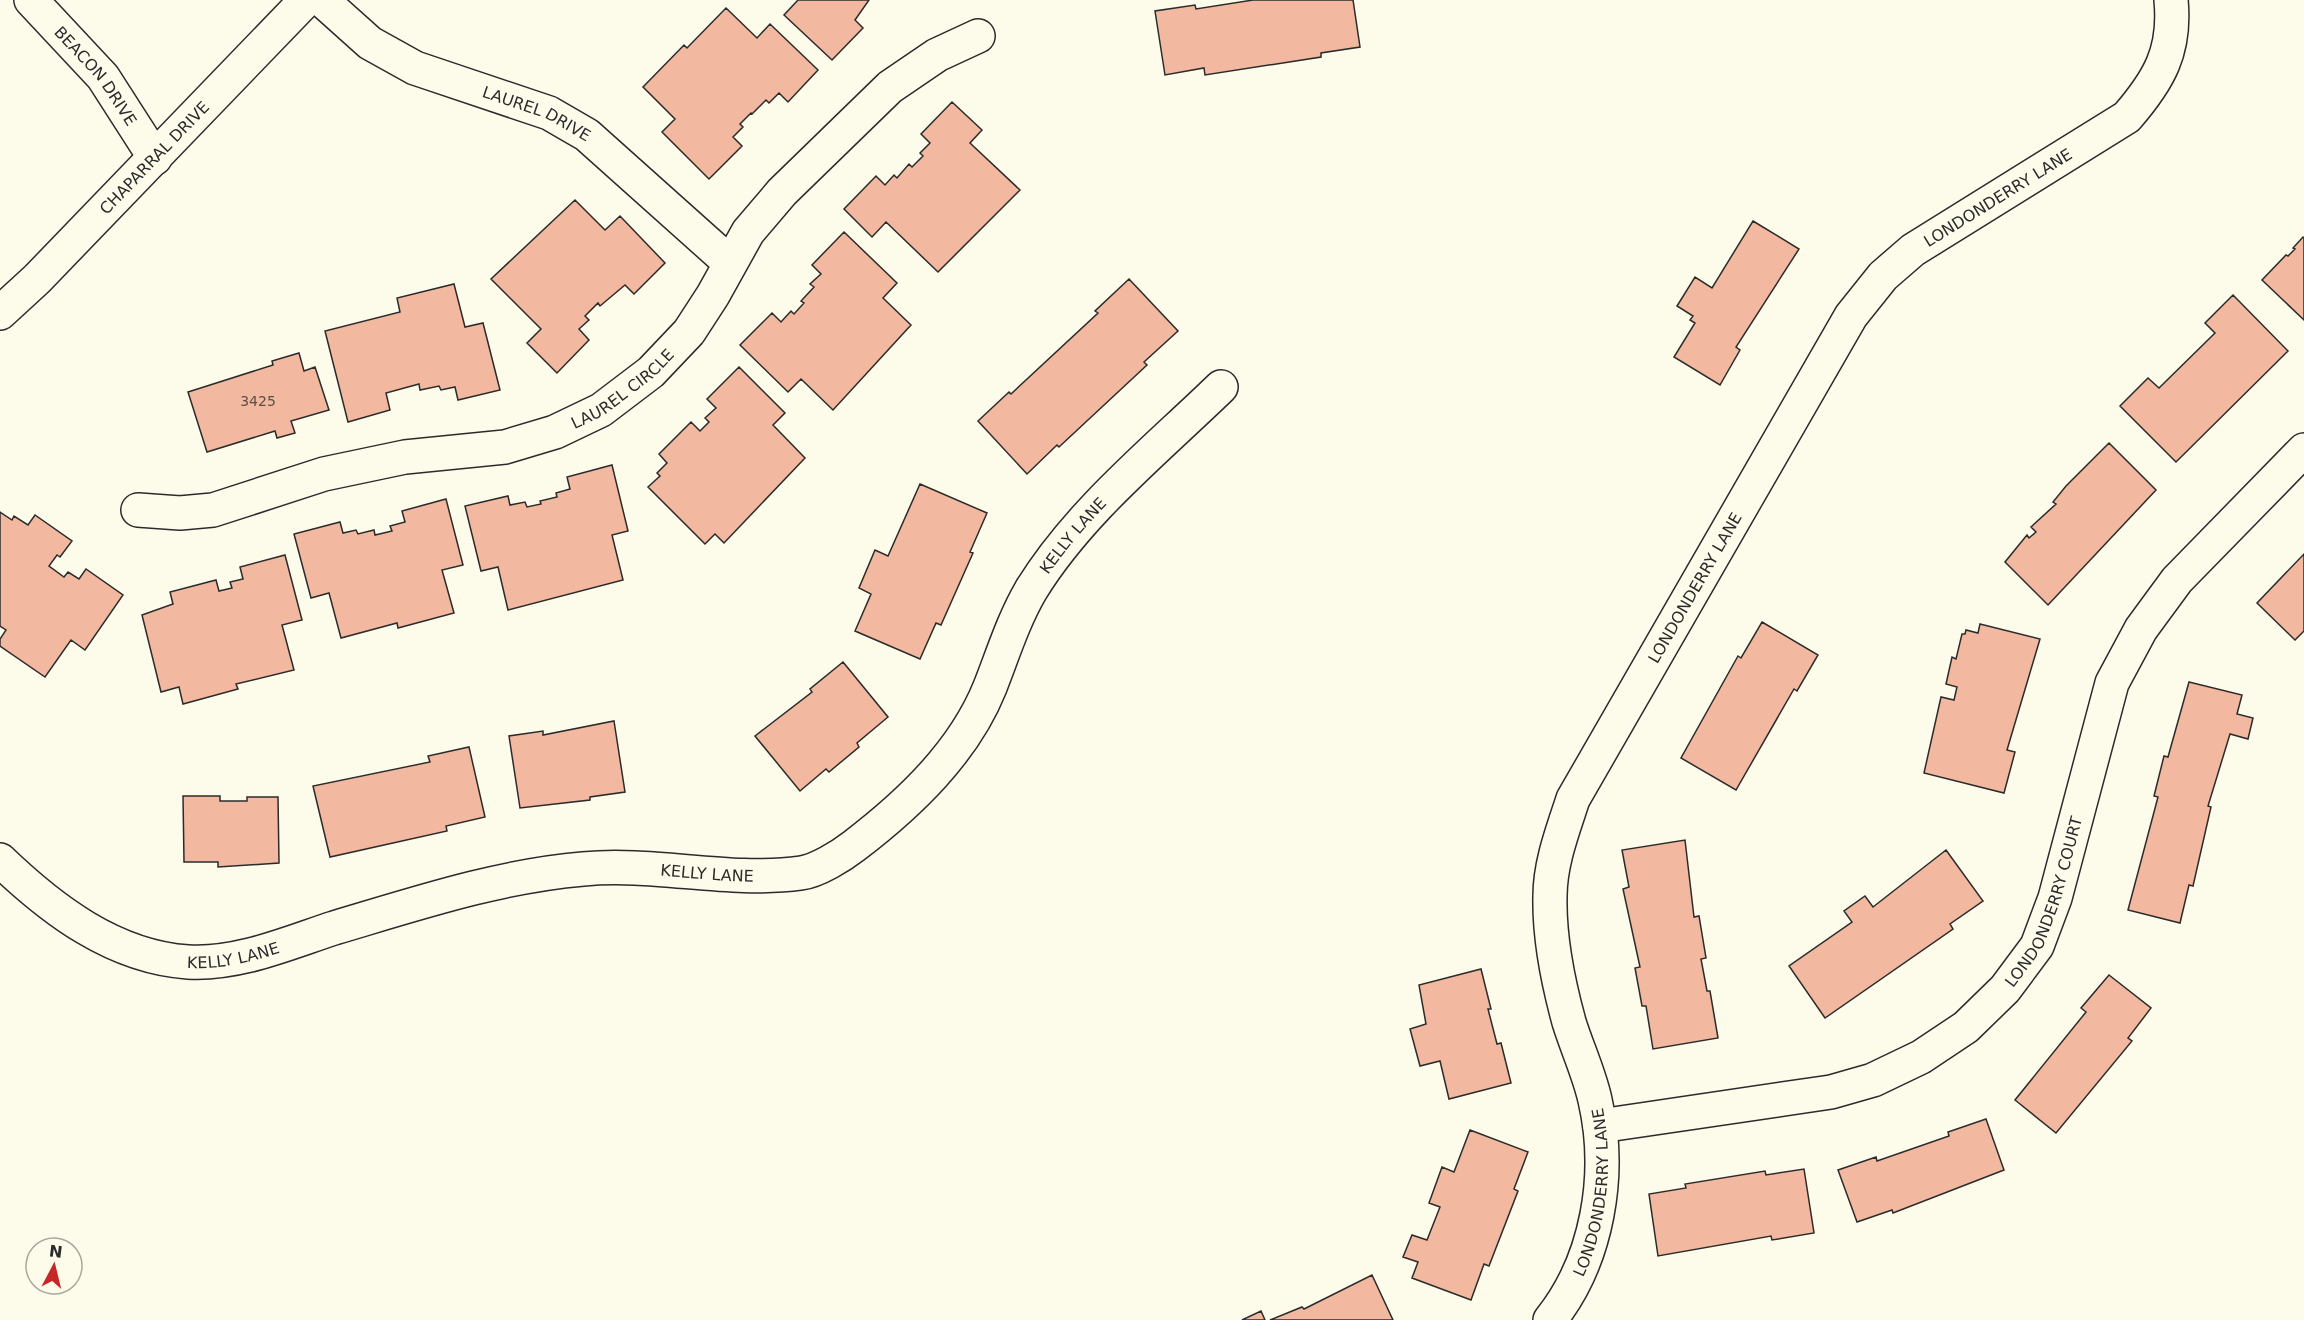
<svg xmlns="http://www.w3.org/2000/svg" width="2304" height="1320" font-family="'DejaVu Sans',sans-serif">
<rect width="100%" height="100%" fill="#fdfbea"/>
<path fill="#f2b8a0" stroke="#2b2b2b" stroke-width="1.5" d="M 798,0 L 869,0 L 855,20 L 863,28 L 832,60 L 784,15 Z
M 1253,0 L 1353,0 L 1360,47 L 1321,53 L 1321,57 L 1205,75 L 1204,68 L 1165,75 L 1155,11 L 1195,5 L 1196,9 Z
M 726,8 L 757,38 L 770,24 L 818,70 L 788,102 L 779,93 L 769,103 L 766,100 L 752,114 L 751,113 L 740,124 L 743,127 L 733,137 L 742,146 L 709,179 L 662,132 L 675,119 L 643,87 L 684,45 L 687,48 Z
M 952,102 L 982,130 L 970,143 L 1020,190 L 938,272 L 886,222 L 872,237 L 844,209 L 876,176 L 885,185 L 894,175 L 897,178 L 909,164 L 912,167 L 923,156 L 920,153 L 930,143 L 921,134 Z
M 575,200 L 605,230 L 620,216 L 665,263 L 634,294 L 625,285 L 600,306 L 598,303 L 585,316 L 589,320 L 579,329 L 589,340 L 557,373 L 527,343 L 541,329 L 491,279 Z
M 1753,221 L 1799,249 L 1736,347 L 1740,350 L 1720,385 L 1674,357 L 1695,323 L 1690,320 L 1693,316 L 1677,306 L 1695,277 L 1712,288 Z
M 844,232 L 897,283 L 883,298 L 911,325 L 833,410 L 801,379 L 788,392 L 740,345 L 772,313 L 781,322 L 791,311 L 794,314 L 804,303 L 801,301 L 814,287 L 810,284 L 821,274 L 812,265 Z
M 2303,237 L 2304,238 L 2304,320 L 2262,280 L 2286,255 L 2288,256 L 2295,249 L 2293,248 Z
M 1129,279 L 1178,331 L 1144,362 L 1147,365 L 1059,447 L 1057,445 L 1027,474 L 978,421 L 1009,392 L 1011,394 L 1098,313 L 1095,311 Z
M 454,284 L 465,327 L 483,323 L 500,390 L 458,400 L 455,387 L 441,390 L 439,386 L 420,390 L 419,384 L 386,393 L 390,410 L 348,422 L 325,331 L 400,312 L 397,298 Z
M 2233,295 L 2288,351 L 2176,462 L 2120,406 L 2148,378 L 2159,388 L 2215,333 L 2205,323 Z
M 299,353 L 304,371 L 315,367 L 329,410 L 291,421 L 295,433 L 277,438 L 275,431 L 207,452 L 188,392 L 273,365 L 272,361 Z
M 739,367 L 785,413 L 773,425 L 805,458 L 724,543 L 715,534 L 705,544 L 648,487 L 660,476 L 657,473 L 667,463 L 659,454 L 691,422 L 700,431 L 709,422 L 705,418 L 716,408 L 707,399 Z
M 2109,443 L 2156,490 L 2048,605 L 2005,562 L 2027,535 L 2029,538 L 2036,532 L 2031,527 L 2056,504 L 2053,502 L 2066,486 Z
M 612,465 L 628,531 L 612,535 L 623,580 L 508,610 L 498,567 L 481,571 L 465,506 L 508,496 L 510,505 L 525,502 L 527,507 L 541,504 L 540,501 L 557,497 L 556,493 L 570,489 L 567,477 Z
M 920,484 L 987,513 L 970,552 L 973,553 L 941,625 L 936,623 L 920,659 L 855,631 L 871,594 L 859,588 L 875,550 L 888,556 Z
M 446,499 L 463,565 L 442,570 L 454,613 L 398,628 L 397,623 L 341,638 L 329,593 L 311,598 L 294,534 L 340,522 L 343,533 L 356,530 L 358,534 L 374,530 L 375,535 L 392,531 L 390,526 L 405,522 L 402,511 Z
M 0,512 L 12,520 L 14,516 L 28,525 L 35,515 L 72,541 L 60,557 L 57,555 L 49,566 L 64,577 L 68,572 L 79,579 L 86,569 L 123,595 L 85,650 L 71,640 L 45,677 L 0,646 L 0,639 L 6,630 L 0,626 Z
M 2304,554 L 2304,631 L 2295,640 L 2257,603 Z
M 285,555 L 302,620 L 282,625 L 294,670 L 236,684 L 238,689 L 183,704 L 179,687 L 161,692 L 142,615 L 173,604 L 170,592 L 216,580 L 219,591 L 232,588 L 230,582 L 243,579 L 240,567 Z
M 1762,622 L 1818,655 L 1797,691 L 1794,689 L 1736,790 L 1681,758 L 1738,656 L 1741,658 Z
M 1980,624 L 2040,639 L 2007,750 L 2015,752 L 2004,793 L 1924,773 L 1941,697 L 1954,700 L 1957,687 L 1946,684 L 1952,657 L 1956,659 L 1962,634 L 1965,634 L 1966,630 L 1978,633 Z
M 843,662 L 888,717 L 857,743 L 859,747 L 829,772 L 826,769 L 800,791 L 755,736 L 812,692 L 810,689 Z
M 2189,682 L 2242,695 L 2237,714 L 2253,718 L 2248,739 L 2230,734 L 2208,806 L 2211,807 L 2193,886 L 2189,885 L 2180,923 L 2128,910 L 2158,797 L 2154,796 L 2164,756 L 2168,757 Z
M 614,721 L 625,792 L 590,797 L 590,800 L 520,808 L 509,736 L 543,731 L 543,735 Z
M 469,747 L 485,817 L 446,826 L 447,831 L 330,857 L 313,786 L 430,762 L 428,756 Z
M 183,796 L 220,796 L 220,801 L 247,801 L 247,797 L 278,797 L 279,863 L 218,867 L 218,862 L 184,862 Z
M 1685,840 L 1694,917 L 1699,916 L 1706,958 L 1701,959 L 1707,991 L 1710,991 L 1718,1038 L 1653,1049 L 1646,1006 L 1642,1006 L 1635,968 L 1640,967 L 1623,889 L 1629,887 L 1622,850 Z
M 1946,850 L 1983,901 L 1950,924 L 1953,929 L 1825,1018 L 1789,966 L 1852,922 L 1844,911 L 1865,896 L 1873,907 Z
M 1481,969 L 1491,1009 L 1488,1009 L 1497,1044 L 1501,1043 L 1511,1083 L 1449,1099 L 1440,1061 L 1420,1066 L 1410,1029 L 1426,1024 L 1419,985 Z
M 2109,975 L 2151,1008 L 2128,1038 L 2132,1041 L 2056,1133 L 2015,1100 L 2086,1012 L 2081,1008 Z
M 1986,1119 L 2004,1170 L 1893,1213 L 1892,1210 L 1857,1222 L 1838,1170 L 1876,1157 L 1877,1161 L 1949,1136 L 1948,1132 Z
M 1470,1130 L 1528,1152 L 1514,1189 L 1518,1191 L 1489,1266 L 1484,1264 L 1471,1300 L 1412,1278 L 1418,1262 L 1403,1257 L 1412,1235 L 1427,1240 L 1440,1207 L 1429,1203 L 1442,1167 L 1454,1172 Z
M 1804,1169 L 1814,1233 L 1772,1240 L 1771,1236 L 1658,1256 L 1649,1194 L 1686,1188 L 1685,1184 L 1765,1171 L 1766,1175 Z
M 1372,1275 L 1393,1320 L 1270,1320 L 1302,1307 L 1304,1309 Z
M 1261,1311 L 1265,1320 L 1242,1320 Z"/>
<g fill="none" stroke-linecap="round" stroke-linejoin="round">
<defs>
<g id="street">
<path id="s1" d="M 31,0 L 103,77 L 155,158"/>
<path id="s2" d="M 322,0 L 370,43 L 415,68 L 549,113 L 587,135 L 729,262"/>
<path id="s3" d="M 138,510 L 180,513 L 213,510 L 324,474 L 405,457 L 505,447 L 555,432 L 601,410 L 651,372 L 689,332 L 713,295 L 748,232 L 782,192 L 890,87 L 937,55 L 978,36"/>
<path id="s4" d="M 0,860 C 52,910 114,957 188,962 C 238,965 288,943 334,928 C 415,904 499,876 583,869 C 655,862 729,883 801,873 C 817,871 841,856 854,846 C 909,804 964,752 990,687 C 1003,654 1013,621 1031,590 C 1079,512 1155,451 1221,387"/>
<path id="s5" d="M 1600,1126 L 1831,1092 L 1873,1080 L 1921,1057 L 1966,1027 L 2005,989 L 2037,946 L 2055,898 L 2112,683 L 2141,629 L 2177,580 L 2304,450"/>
<path id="s6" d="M 1550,1320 C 1598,1260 1612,1174 1595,1100 C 1589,1073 1577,1048 1569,1022 C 1558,982 1549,938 1550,896 C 1550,863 1563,830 1573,799 L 1851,316 L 1883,276 L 1913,250 L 2127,117 C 2159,80 2176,51 2171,0"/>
</g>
<g id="secondary">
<path id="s7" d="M 0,313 L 37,279 L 306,0"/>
</g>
</defs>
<use href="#street" stroke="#2b2b2b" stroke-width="36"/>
<use href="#secondary" stroke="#2b2b2b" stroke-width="36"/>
<use href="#street" stroke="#fdfbea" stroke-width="33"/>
<use href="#secondary" stroke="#fdfbea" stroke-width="33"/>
</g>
<g text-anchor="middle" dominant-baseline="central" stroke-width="4.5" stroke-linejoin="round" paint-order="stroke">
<g font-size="14" fill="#5d4e48">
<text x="258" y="401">3425</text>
</g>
<g font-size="16" fill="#2b2b2b" stroke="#fdfbea">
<text stroke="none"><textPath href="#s1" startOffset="100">BEACON DRIVE</textPath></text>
<text stroke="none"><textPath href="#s2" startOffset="246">LAUREL DRIVE</textPath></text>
<text stroke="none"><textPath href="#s7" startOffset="219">CHAPARRAL DRIVE</textPath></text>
<text stroke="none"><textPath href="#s6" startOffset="1290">LONDONDERRY LANE</textPath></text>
<text stroke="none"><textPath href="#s3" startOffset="508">LAUREL CIRCLE</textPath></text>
<text stroke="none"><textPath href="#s4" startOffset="1290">KELLY LANE</textPath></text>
<text stroke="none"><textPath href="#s6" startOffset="786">LONDONDERRY LANE</textPath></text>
<text stroke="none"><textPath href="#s4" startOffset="750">KELLY LANE</textPath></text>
<text stroke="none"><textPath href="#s5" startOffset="536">LONDONDERRY COURT</textPath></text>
<text stroke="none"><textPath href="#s4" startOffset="264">KELLY LANE</textPath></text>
<text stroke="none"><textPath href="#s6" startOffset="138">LONDONDERRY LANE</textPath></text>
</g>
</g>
<g transform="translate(54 1266) rotate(7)"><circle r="28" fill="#fdfbea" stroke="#a9a89e" stroke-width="1.5"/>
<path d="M0-4.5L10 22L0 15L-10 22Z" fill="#c62828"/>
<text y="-9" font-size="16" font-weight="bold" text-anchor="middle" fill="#2b2b2b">N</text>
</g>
</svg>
